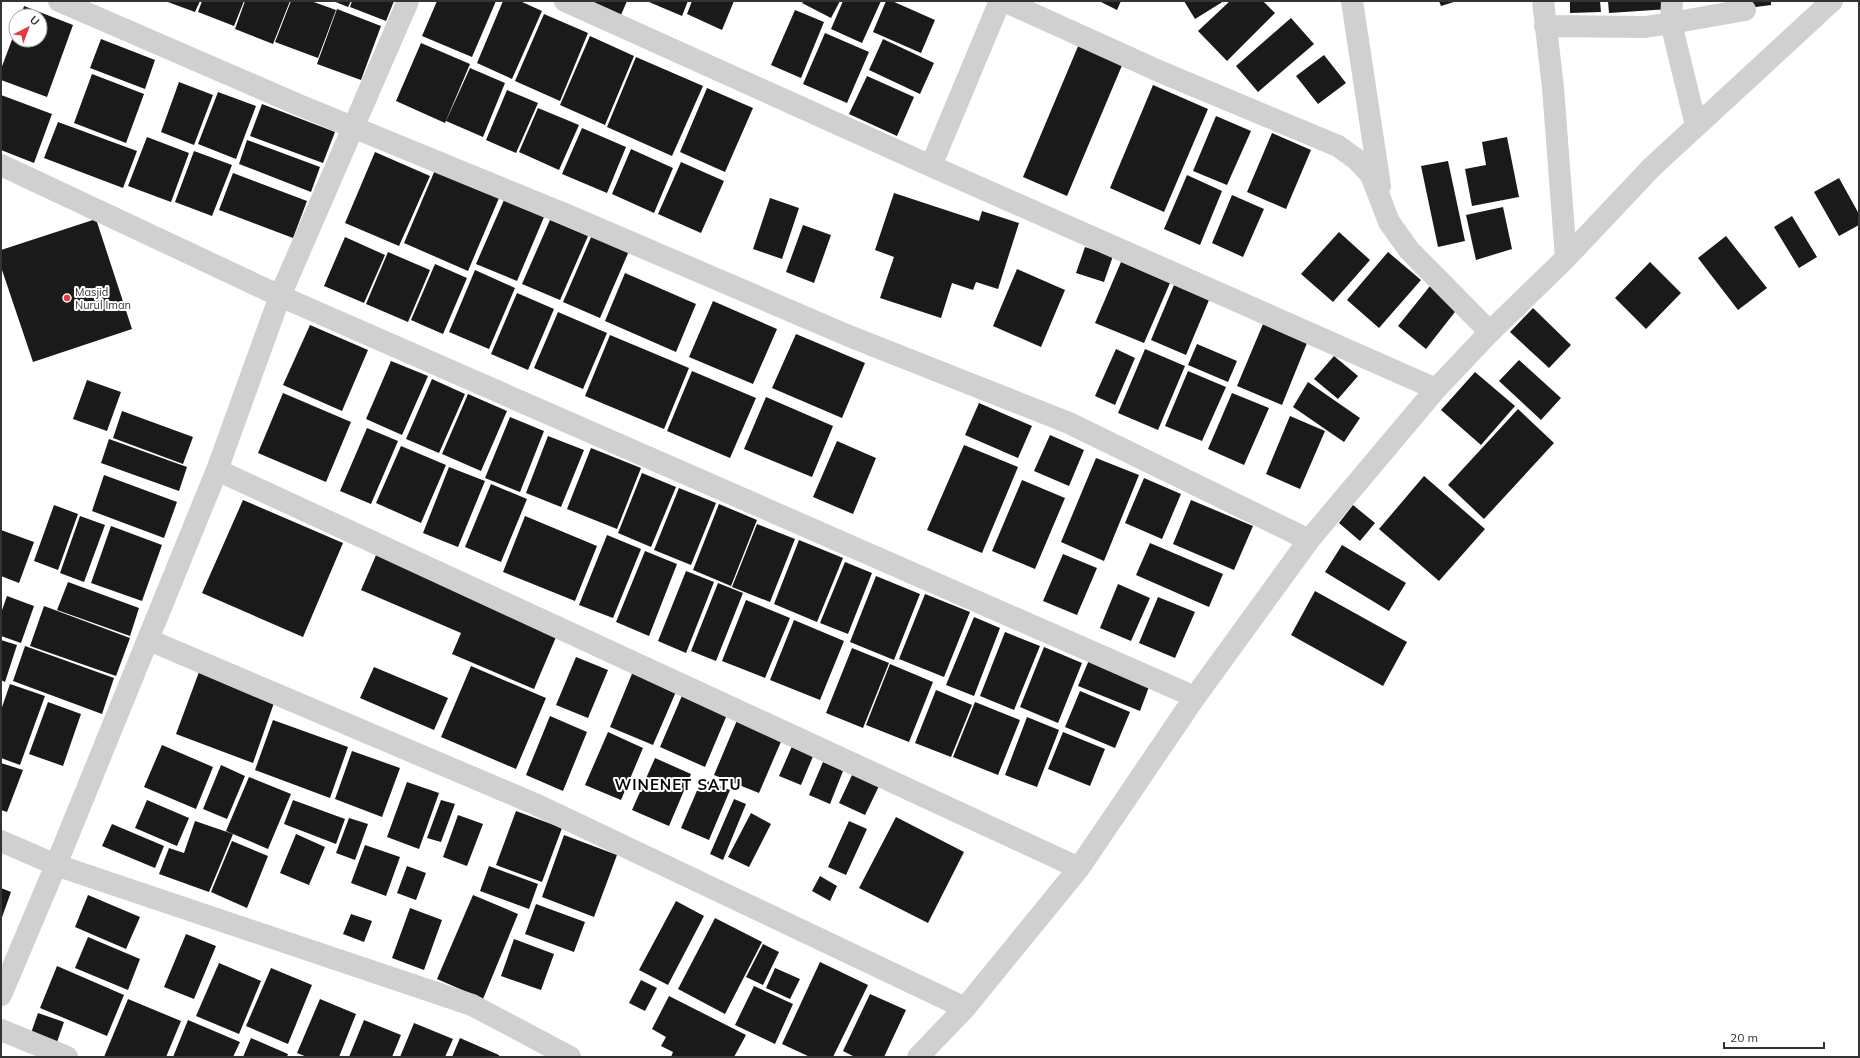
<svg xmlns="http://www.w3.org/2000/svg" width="1860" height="1058" font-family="Mulish,sans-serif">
<rect width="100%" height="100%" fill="#fff"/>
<path fill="#1a1a1a" d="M 165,1 L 200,1 L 195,12 Z
M 202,1 L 244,1 L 234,26 L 198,12 Z
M 245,1 L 290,1 L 273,44 L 235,29 Z
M 291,1 L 311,1 L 336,10 L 318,58 L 275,42 Z
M 333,1 L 351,1 L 348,7 Z
M 352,1 L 394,1 L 386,21 L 350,7 Z
M 437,1 L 496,1 L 472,57 L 422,36 Z
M 503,1 L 520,1 L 542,11 L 512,79 L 477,63 Z
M 589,1 L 627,1 L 621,15 Z
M 650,1 L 688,1 L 682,16 L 649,2 Z
M 692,1 L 734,1 L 722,30 L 687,14 Z
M 804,1 L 840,1 L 831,18 L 802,3 Z
M 843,1 L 881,1 L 862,43 L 831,29 Z
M 886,1 L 892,1 L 935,20 L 921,53 L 873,32 Z
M 1099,1 L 1121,1 L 1117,10 Z
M 1184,1 L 1224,1 L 1195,19 Z
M 1230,1 L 1263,1 L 1275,13 L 1227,61 L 1198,31 Z
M 1439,1 L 1457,1 L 1441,6 Z
M 1570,1 L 1600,1 L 1601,12 L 1570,13 Z
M 1608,1 L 1669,1 L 1669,9 L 1609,13 Z
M 1747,1 L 1771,1 L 1771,5 L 1748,8 Z
M 24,6 L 73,25 L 47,97 L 1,80 L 1,69 L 16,29 L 16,40 L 40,40 L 40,16 L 21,16 Z
M 337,9 L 381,26 L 361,80 L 317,64 Z
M 795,10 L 824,22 L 801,78 L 771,65 Z
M 544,14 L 588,33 L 560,101 L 515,81 Z
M 1291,18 L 1314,44 L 1258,92 L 1236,66 Z
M 825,33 L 869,52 L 847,103 L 803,84 Z
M 590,36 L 634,56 L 605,125 L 560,105 Z
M 101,39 L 155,60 L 145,89 L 90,68 Z
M 883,39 L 934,63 L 920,94 L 869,70 Z
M 421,43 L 470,64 L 445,123 L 396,101 Z
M 1079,44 L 1123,63 L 1067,196 L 1023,177 Z
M 1324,55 L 1346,83 L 1318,104 L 1296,76 Z
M 636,57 L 703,86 L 672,156 L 607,127 Z
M 470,68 L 505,83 L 483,137 L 446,121 Z
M 92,74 L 144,94 L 126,143 L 74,123 Z
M 867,76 L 914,97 L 897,136 L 849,114 Z
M 179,82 L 213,95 L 194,145 L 161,132 Z
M 1153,85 L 1208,109 L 1164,212 L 1110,188 Z
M 707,88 L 753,108 L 725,172 L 680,152 Z
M 507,90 L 538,103 L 516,153 L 486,140 Z
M 218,92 L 256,106 L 236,159 L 198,144 Z
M 1,95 L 52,114 L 34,163 L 1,150 Z
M 262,104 L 335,132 L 323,163 L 250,136 Z
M 538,108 L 579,125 L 559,170 L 519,152 Z
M 1216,116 L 1251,131 L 1227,185 L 1193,171 Z
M 58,122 L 137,151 L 123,188 L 44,158 Z
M 582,128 L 626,147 L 607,193 L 562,174 Z
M 1272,133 L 1311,150 L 1286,209 L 1247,192 Z
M 147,137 L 189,153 L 171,202 L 128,186 Z
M 1507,137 L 1519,197 L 1472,206 L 1465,169 L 1486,165 L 1482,142 Z
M 247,140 L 320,167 L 311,192 L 239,164 Z
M 631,149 L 673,168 L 654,213 L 612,194 Z
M 194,151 L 232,165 L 212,216 L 175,202 Z
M 375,152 L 430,176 L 399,246 L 345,223 Z
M 1448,161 L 1465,241 L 1438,247 L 1421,166 Z
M 681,162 L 724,181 L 701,233 L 658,214 Z
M 435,170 L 499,198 L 468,271 L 404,243 Z
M 233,173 L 307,201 L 293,238 L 219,210 Z
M 1187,175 L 1222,191 L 1200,245 L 1164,229 Z
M 1839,178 L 1859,214 L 1859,225 L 1839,236 L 1814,192 Z
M 894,193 L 979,221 L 982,211 L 1019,223 L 998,289 L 976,282 L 973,290 L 952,283 L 941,318 L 880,298 L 894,257 L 875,250 Z
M 1232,195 L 1264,209 L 1243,257 L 1212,243 Z
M 770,198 L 799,208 L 782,259 L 753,249 Z
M 504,200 L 544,217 L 517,281 L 476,264 Z
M 1503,207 L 1512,249 L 1476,260 L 1466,215 Z
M 1792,216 L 1817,257 L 1799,268 L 1774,227 Z
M 96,219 L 132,329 L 33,362 L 1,267 L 1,250 Z
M 550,220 L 588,236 L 560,300 L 522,284 Z
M 803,225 L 831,235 L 814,283 L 786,272 Z
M 1339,232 L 1370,260 L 1333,302 L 1301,274 Z
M 592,235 L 629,251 L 600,318 L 563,302 Z
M 1726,236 L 1767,288 L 1738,310 L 1698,258 Z
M 345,237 L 385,255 L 364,303 L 324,286 Z
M 1085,247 L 1113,256 L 1104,282 L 1076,273 Z
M 388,252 L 430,270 L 408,322 L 366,304 Z
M 1388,252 L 1421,280 L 1379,328 L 1347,300 Z
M 1121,262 L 1170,283 L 1144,343 L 1095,323 Z
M 1650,262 L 1681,293 L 1646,329 L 1615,298 Z
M 435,264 L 467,278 L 443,334 L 411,320 Z
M 1017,269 L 1065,290 L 1041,347 L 993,326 Z
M 475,270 L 515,288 L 489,349 L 449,332 Z
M 625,273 L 696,304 L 676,352 L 605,321 Z
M 1174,285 L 1209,300 L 1186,355 L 1151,340 Z
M 1430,286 L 1458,308 L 1426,349 L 1398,326 Z
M 517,293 L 554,309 L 528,370 L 491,354 Z
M 713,301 L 777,329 L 753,384 L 689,357 Z
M 1533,308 L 1571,345 L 1549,368 L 1510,332 Z
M 558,312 L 607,333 L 583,389 L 534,368 Z
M 1263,324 L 1307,343 L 1282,405 L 1237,386 Z
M 310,325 L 368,350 L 342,411 L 283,385 Z
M 796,334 L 865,363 L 842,418 L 772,388 Z
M 610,335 L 689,368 L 664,429 L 585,396 Z
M 1197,344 L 1237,361 L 1228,382 L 1188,365 Z
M 1116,349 L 1135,358 L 1115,405 L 1095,396 Z
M 1145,349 L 1185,366 L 1158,430 L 1118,413 Z
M 1334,356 L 1358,376 L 1338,399 L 1314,379 Z
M 1519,360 L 1561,398 L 1541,420 L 1499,381 Z
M 391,361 L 428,376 L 402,435 L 366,419 Z
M 692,371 L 756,398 L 730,458 L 667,431 Z
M 1188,371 L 1226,387 L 1202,441 L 1165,426 Z
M 1475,372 L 1515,406 L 1481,445 L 1441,410 Z
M 432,379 L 465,394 L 439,453 L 406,439 Z
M 87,380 L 121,392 L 107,431 L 73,419 Z
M 1308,382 L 1360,418 L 1344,442 L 1293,407 Z
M 283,393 L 351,422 L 326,482 L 258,453 Z
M 1232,393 L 1269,408 L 1244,465 L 1208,449 Z
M 468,394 L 507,411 L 481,471 L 442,454 Z
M 766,397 L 833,426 L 812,477 L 744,449 Z
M 979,403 L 1032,426 L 1018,458 L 965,435 Z
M 1518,409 L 1554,443 L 1484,519 L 1448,485 Z
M 122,411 L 193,437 L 183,464 L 113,438 Z
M 1290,416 L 1325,431 L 1300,489 L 1266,474 Z
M 510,417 L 544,431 L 520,492 L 485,478 Z
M 367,428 L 398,441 L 371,504 L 340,491 Z
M 1050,435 L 1084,450 L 1069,486 L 1034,471 Z
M 548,436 L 584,450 L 561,507 L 526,493 Z
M 109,439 L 187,467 L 179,491 L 101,463 Z
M 837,441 L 876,458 L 853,514 L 813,497 Z
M 964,445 L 1018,467 L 982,553 L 927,530 Z
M 401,446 L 446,465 L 421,523 L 376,503 Z
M 591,448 L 641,468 L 617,529 L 567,509 Z
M 1096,458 L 1139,475 L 1104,561 L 1061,542 Z
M 449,467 L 485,481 L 458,547 L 423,533 Z
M 642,473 L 676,487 L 651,547 L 618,533 Z
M 104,475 L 177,502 L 164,538 L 92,511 Z
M 1424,476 L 1485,529 L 1439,581 L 1379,529 Z
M 1144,478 L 1181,494 L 1162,539 L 1125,523 Z
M 1022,480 L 1065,498 L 1035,569 L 992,551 Z
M 491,484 L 527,499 L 501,562 L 465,547 Z
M 679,488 L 716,503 L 691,565 L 654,550 Z
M 243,500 L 343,543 L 303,637 L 202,593 Z
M 1191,500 L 1253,526 L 1234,570 L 1173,544 Z
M 719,504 L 757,520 L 731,586 L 693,570 Z
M 54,505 L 78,514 L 58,570 L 34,561 Z
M 1353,505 L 1375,523 L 1360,541 L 1339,523 Z
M 80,516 L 105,525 L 84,582 L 60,573 Z
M 525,516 L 597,546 L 575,601 L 503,572 Z
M 757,524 L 795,539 L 770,602 L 732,587 Z
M 111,526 L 162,545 L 142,601 L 91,583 Z
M 1,530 L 34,542 L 19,583 L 1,576 Z
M 607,535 L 641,549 L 613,618 L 579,605 Z
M 799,540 L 843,558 L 817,622 L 774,604 Z
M 1150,543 L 1223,574 L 1209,607 L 1136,575 Z
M 1342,545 L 1406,583 L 1389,611 L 1325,572 Z
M 645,551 L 677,564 L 649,636 L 616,622 Z
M 377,553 L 559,630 L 534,689 L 452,654 L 461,633 L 361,590 Z
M 1063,554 L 1097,568 L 1077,615 L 1043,601 Z
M 845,562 L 872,573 L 848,634 L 820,623 Z
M 686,571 L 714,582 L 686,653 L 658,641 Z
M 876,576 L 920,594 L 894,660 L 850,642 Z
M 68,582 L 139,608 L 130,636 L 57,610 Z
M 718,583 L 743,593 L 716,661 L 691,651 Z
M 1118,584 L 1150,598 L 1131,641 L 1100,628 Z
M 1315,591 L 1407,642 L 1383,686 L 1291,635 Z
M 925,594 L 970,612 L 944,677 L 899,659 Z
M 7,596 L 34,606 L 21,643 L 1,636 L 1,613 Z
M 1158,597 L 1195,612 L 1175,658 L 1139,643 Z
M 746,600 L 790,618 L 765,678 L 722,661 Z
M 44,606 L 130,638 L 116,676 L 30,646 Z
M 974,617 L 1000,628 L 974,696 L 946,685 Z
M 794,620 L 844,641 L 820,700 L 770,680 Z
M 1005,632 L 1040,646 L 1014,710 L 980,696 Z
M 1,640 L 17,645 L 5,682 L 1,680 Z
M 25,646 L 114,678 L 102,714 L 13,681 Z
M 1044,647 L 1082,663 L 1058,723 L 1020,707 Z
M 852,648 L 889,663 L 863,728 L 826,713 Z
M 576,657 L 608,670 L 588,718 L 556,705 Z
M 1089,660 L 1150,684 L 1140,711 L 1078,686 Z
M 890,664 L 933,682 L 909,742 L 866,725 Z
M 471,666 L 546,698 L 516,769 L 441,737 Z
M 374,667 L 448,698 L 434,730 L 360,698 Z
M 634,669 L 678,687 L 653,745 L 610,727 Z
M 199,672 L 275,700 L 253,763 L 176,734 Z
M 10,684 L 45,696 L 20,765 L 1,758 L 1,710 Z
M 936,690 L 972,705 L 951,757 L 915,743 Z
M 684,691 L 729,710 L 705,767 L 660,747 Z
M 1080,691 L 1130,712 L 1115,748 L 1065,727 Z
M 48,702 L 81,714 L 63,766 L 29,754 Z
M 975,702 L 1020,720 L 998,775 L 953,757 Z
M 550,716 L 587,732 L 563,791 L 526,775 Z
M 1027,717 L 1059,730 L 1037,787 L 1005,775 Z
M 738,718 L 783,737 L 759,793 L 714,775 Z
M 273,720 L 348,747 L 330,798 L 255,770 Z
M 608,732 L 643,748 L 621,800 L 585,785 Z
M 1063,732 L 1105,749 L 1090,786 L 1048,769 Z
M 793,744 L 814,754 L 801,785 L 779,776 Z
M 162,745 L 213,767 L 196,809 L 144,787 Z
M 352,751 L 400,768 L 382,817 L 335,799 Z
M 655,758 L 691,774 L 669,826 L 632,810 Z
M 823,762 L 843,771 L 830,804 L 809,795 Z
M 1,763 L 23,770 L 7,812 L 1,810 Z
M 221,765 L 245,776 L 227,819 L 203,809 Z
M 853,773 L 879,786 L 865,815 L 839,803 Z
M 249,777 L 291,794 L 268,849 L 226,831 Z
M 702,779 L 730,790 L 709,840 L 681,828 Z
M 407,782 L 439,793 L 419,849 L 387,837 Z
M 734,799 L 746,804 L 723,860 L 710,854 Z
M 147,800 L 189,818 L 177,846 L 135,828 Z
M 293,800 L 345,819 L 336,844 L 284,824 Z
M 441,800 L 455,804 L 441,842 L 427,838 Z
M 516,811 L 562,828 L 542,882 L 496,865 Z
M 751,813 L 771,824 L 749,867 L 728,857 Z
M 458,815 L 483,824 L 467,866 L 443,857 Z
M 896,817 L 964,852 L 928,923 L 859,888 Z
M 349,818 L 368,824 L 355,860 L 336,853 Z
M 195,821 L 233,834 L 209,892 L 159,874 L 169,848 L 184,853 Z
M 849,821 L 867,829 L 846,875 L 828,867 Z
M 112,824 L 164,846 L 155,868 L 102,846 Z
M 296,834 L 325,847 L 309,885 L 280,873 Z
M 564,835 L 617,855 L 594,917 L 542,897 Z
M 232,841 L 268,856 L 247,908 L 211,892 Z
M 365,845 L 400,857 L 386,896 L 351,883 Z
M 407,866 L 426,873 L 416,900 L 397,893 Z
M 489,866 L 538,884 L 529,909 L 480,891 Z
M 820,876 L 837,886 L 830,901 L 812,891 Z
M 1,888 L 11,892 L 1,920 Z
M 88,895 L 140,917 L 126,949 L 75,927 Z
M 473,895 L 518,914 L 483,999 L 437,979 Z
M 676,901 L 704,916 L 668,985 L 639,970 Z
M 536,904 L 585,922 L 574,952 L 525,934 Z
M 410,908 L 442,920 L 424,970 L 392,958 Z
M 351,914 L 372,921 L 364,942 L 343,934 Z
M 715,918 L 762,942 L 725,1014 L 678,989 Z
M 186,934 L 216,946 L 194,999 L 164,987 Z
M 88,937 L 140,959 L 128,990 L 75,968 Z
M 514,939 L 554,954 L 541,990 L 501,976 Z
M 763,944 L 779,952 L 763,985 L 746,977 Z
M 820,962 L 868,985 L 833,1057 L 810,1057 L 782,1044 Z
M 219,963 L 261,981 L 239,1034 L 196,1016 Z
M 57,966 L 124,995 L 107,1036 L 40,1008 Z
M 271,968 L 312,985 L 288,1044 L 246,1026 Z
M 775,968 L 800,979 L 790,999 L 766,988 Z
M 641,980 L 657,988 L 645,1011 L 629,1003 Z
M 754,986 L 793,1004 L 775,1044 L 735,1025 Z
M 870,994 L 906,1010 L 884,1057 L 855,1057 L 843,1051 Z
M 669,996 L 746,1035 L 734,1057 L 671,1057 L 673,1052 L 661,1046 L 666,1037 L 652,1029 Z
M 128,999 L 181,1021 L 166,1057 L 104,1057 Z
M 320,999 L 356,1014 L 339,1057 L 307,1057 L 297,1053 Z
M 38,1013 L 64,1022 L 56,1045 L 30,1036 Z
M 188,1020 L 240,1042 L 233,1057 L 173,1057 Z
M 364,1020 L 401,1035 L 392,1057 L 349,1057 Z
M 414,1023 L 453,1039 L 445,1057 L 400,1057 Z
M 251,1038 L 288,1054 L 287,1057 L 243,1057 Z
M 460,1038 L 499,1055 L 499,1057 L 452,1057 Z"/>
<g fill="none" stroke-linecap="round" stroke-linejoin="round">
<path stroke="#d0d0d0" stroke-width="22" d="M 59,1 L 299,105 L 567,215 L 849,336 L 1069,423 L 1309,540 L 1436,389 L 1490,332 L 1566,258 L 1652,167 L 1832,1
M 565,1 L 931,166 L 1436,389
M 1004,1 L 1161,72 L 1338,146 L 1356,159 L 1371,175 L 1389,222 L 1409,250 L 1490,332
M 1352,1 L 1380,186
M 1543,1 L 1553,88 L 1566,258
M 1545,26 L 1645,27 L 1671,23 L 1672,1
M 1696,126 L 1671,23 L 1745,10
M 1,165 L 280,296 L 1195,697
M 931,166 L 1000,1
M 217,470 L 1079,868
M 149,640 L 535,804 L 965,1008
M 1,841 L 56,865 L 472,1005 L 570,1057
M 1,995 L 56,865 L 217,470 L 280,296 L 408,1
M 1,1030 L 67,1057
M 918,1057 L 965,1008 L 1079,868 L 1195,697 L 1309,540"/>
</g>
<circle fill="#e63946" stroke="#fff" stroke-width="1.5" cx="67" cy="298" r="4"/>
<g text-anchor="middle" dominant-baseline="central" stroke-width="4" stroke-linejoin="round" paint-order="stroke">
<g font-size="11" fill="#333" stroke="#fff" text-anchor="start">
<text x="75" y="292">Masjid<tspan x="75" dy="13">Nurul Iman</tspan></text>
</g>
<g font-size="15" font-weight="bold" letter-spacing="1" fill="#000" stroke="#fff">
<text x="678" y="784">WINENET SATU</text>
</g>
</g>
<rect width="1860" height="1058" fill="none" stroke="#333333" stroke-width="4"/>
<g transform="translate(28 28) rotate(42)"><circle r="19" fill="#ffffff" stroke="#adadad"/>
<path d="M0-3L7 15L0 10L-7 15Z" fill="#e63946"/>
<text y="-6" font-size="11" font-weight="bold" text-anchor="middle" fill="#333333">U</text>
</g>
<path d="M1724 1042v6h100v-6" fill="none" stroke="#333333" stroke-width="2"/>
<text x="1730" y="1042" font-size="12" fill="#333333" stroke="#ffffff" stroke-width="3" paint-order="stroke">20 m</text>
</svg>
